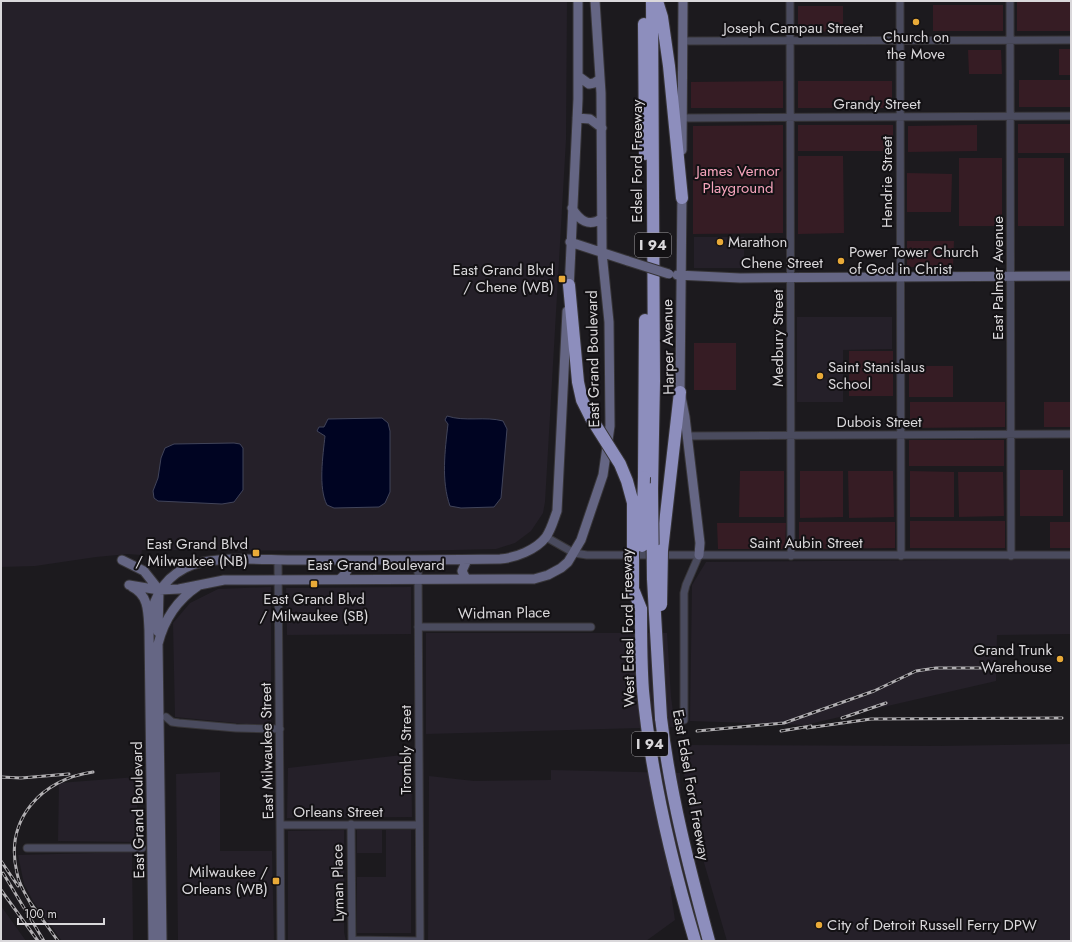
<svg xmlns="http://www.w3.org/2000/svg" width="1072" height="942" font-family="Jost,sans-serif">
<rect width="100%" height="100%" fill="#1c1a1e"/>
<path fill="#252029" d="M 1,1 L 567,1 L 566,140 L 545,502 L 543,513 L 531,531 L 515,543 L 496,549 L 411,551 L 142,550 L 141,555 L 128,554 L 96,557 L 35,566 L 1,567 Z
M 694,237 L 744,237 L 744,268 L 694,268 Z
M 797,317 L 892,317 L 892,349 L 843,350 L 843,402 L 797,402 Z
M 1071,559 L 1071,634 L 997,635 L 996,681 L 805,725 L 690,721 L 692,585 L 706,562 Z
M 271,587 L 271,725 L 246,724 L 175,717 L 173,623 L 190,603 L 218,589 Z
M 411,587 L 411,634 L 287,635 L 286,588 Z
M 426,633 L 667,633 L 671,697 L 675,727 L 426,734 Z
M 1071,744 L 1071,941 L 727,941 L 700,849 L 688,796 L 679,745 L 939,746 Z
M 411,754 L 412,817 L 287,818 L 288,768 Z
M 551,770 L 680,773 L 684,877 L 670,887 L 675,920 L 646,941 L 428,941 L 429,776 L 474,781 L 551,780 Z
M 220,772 L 220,851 L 272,851 L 274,941 L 178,941 L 176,774 Z
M 137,777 L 137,842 L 58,841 L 59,783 Z
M 344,830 L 344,932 L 346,941 L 288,941 L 288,831 Z
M 357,830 L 382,830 L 382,853 L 357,853 Z
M 386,830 L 411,830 L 411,933 L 357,933 L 357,877 L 386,877 Z
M 132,852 L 133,941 L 62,941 L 33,901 L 24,884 L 18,855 Z
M 1,906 L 26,941 L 1,941 Z"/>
<path fill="#361c24" d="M 1017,1 L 1071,1 L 1071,31 L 1017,31 Z
M 933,5 L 1003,5 L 1003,31 L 933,31 Z
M 798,6 L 843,6 L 843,32 L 798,31 Z
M 1059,49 L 1071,49 L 1071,75 L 1059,75 Z
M 968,50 L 1001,50 L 1002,74 L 969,74 Z
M 1019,80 L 1071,80 L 1071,107 L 1019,107 Z
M 783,81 L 783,108 L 691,108 L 691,82 Z
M 798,81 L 892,81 L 892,108 L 798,108 Z
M 1018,124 L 1071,124 L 1071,153 L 1018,153 Z
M 783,125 L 783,233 L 693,234 L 693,126 Z
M 798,125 L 893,125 L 893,151 L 798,151 Z
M 977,125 L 977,151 L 908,152 L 908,126 Z
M 843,156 L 844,233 L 798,234 L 798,156 Z
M 959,158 L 1002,158 L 1002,226 L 959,226 Z
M 1018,158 L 1064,158 L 1064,226 L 1018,226 Z
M 907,173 L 952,174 L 951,212 L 907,212 Z
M 907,241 L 954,241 L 953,267 L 907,267 Z
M 694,343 L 736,343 L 736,390 L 694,390 Z
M 849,351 L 893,351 L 893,396 L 849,396 Z
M 909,366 L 953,366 L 953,397 L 909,397 Z
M 910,402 L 1005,402 L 1005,427 L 910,428 Z
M 1044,402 L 1071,402 L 1071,427 L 1044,427 Z
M 909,440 L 1004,440 L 1004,466 L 909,466 Z
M 1020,470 L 1063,470 L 1063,516 L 1020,516 Z
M 740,471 L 784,471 L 784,517 L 739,517 Z
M 800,471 L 843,471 L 843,517 L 800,518 Z
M 893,471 L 894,517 L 849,518 L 848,471 Z
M 910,471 L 954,472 L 954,517 L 910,517 Z
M 958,472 L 1003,472 L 1004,516 L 959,517 Z
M 910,521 L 1005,521 L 1005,548 L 910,548 Z
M 799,522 L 895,522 L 895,548 L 799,549 Z
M 1050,522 L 1071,522 L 1071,548 L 1050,548 Z
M 717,523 L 786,523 L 785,549 L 718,549 Z"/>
<path fill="#000422" stroke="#41445a" d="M 447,416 C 465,422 485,416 503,421 L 507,429 L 501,498 L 494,507 L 461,508 L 450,506 C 441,481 445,450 448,424 L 445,420 Z
M 382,418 L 388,423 L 390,431 L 390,492 L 385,503 L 379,507 L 334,508 L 327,505 C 318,488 323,455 325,436 L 317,431 L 319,427 L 324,427 L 328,419 Z
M 234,443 L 240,444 L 243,448 L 243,490 L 234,502 L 222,504 L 158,501 L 154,498 L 153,491 L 158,478 L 161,458 L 165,448 L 174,444 Z"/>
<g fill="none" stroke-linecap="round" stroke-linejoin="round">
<defs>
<path id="street" d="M 790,1 L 791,556
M 900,1 L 901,556
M 1010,1 L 1011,556
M 683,41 L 1071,40
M 682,118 L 1071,116
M 688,436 L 1071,434
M 546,537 L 574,553 L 587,555 L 1071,555
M 278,560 L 281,941
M 418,560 L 420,941
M 418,627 L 591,627
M 166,717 L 172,722 L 179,723 L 236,728 L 280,729
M 684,720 L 684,593 L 686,585 L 699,555
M 351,824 L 352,941
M 281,825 L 419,825
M 27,848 L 142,848
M 352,940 L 420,941"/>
<path id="secondary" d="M 578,76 L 589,84 L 594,83 L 600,79
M 577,118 L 590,119 L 602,128
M 682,150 L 683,1
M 682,192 L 680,392 L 685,417 L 700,543 L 699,555
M 572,208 C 579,220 589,228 602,218
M 570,242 L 628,261
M 677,275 L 740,278 L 1071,276
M 569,290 L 578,99 L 578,1
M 122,560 L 144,571 L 159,590 L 158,632
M 340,579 C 347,573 350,568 345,560
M 466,579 L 462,571 L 467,560
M 129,585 L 159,590 L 179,589 L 224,580 L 534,579 L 548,575 L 561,568 L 568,562 L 581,540 L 603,475 L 610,426 L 609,322 L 602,253 L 601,93 L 595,1
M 132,587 C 149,595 148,613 149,630 L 153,941
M 149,630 C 151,603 160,581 185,568 C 210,555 262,560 291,560 C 360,560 430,560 500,559 C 515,558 536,550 546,537 C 551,530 554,519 557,511 L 567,311
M 162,941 L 158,644 C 164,620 177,600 198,586"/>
<path id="highway" d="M 657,1 L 662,17 L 669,66 L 682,198
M 644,24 L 645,154
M 569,285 L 578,382 L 582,400 L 591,418
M 644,477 L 645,320
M 652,489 L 654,381 L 652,1
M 662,550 L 680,392
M 641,609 C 641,636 641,664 643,691 C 651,776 671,860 695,941
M 661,718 C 670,794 689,867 709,941"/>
</defs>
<use href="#street" stroke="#373538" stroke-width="9"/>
<use href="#secondary" stroke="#373538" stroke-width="11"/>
<use href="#highway" stroke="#373538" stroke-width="14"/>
<use href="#street" stroke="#4a4b5e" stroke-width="7"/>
<use href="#secondary" stroke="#656684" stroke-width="9"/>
<use href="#highway" stroke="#8d8ebd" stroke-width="12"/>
<defs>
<path id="rail" d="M 842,718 L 886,703
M 807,728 L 871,719 L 1062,718
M 697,731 L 784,723 L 874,691 L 916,671 L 936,668 L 989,668
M 781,731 L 811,726
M 1,777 L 21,778 L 69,774
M 1,861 L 18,886
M 3,873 L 44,941
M 1,890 L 38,941
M 30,902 L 58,941
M 32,906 C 26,895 19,885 17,873 C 4,819 42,779 93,772"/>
</defs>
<use href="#rail" stroke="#b1afb2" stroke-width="3"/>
<use href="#rail" stroke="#131114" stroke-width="1.5" stroke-dasharray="4.5" stroke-linecap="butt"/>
<defs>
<path id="secondary-bridge" d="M 628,261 L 669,274"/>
<path id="highway-bridge" d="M 591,418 L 620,464 L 627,481 L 633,503 L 633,589 L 641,609
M 652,489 L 653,579 L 661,718
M 642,546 L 644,477
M 661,605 L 662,550"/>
</defs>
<use href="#secondary-bridge" stroke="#373538" stroke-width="11" stroke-linecap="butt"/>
<use href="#highway-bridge" stroke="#373538" stroke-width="14" stroke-linecap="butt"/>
<use href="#secondary-bridge" stroke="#656684" stroke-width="9"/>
<use href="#highway-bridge" stroke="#8d8ebd" stroke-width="12"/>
</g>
<g fill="#e9aa38" stroke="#131114" stroke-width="1.5">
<circle cx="916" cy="22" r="4"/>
<circle cx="720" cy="242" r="4"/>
<circle cx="841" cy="261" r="4"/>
<rect x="558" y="275" width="8" height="8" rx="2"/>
<circle cx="820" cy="376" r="4"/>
<rect x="252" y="549" width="8" height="8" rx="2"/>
<rect x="310" y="580" width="8" height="8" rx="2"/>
<circle cx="1060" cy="659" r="4"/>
<rect x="272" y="877" width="8" height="8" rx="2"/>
<circle cx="819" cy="925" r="4"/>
</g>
<g text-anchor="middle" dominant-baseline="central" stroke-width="4" stroke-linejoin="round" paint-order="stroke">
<g fill="#131114" stroke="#9e9c9f" stroke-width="1">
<rect x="635" y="233" width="36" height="24" rx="3"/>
<rect x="632" y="732" width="36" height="24" rx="3"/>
</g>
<g font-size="14" font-weight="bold" fill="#dad8db">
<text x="653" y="245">I 94</text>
<text x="650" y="744">I 94</text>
</g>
<g font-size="15" fill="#dad8db" stroke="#131114">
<text x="793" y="28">Joseph Campau Street</text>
<text x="877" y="104">Grandy Street</text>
<text transform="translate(637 161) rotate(-90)">Edsel Ford Freeway</text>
<text transform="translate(887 182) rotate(-90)">Hendrie Street</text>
<text x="782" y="263">Chene Street</text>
<text transform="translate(998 278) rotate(-90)">East Palmer Avenue</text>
<text transform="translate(778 338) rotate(-90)">Medbury Street</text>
<text transform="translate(668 347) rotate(-91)">Harper Avenue</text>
<text transform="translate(593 359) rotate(-91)">East Grand Boulevard</text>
<text x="879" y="422">Dubois Street</text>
<text x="806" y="543">Saint Aubin Street</text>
<text x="376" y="565">East Grand Boulevard</text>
<text transform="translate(504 613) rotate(-1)">Widman Place</text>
<text transform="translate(628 628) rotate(-91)">West Edsel Ford Freeway</text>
<text transform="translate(406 750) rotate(-90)">Trombly Street</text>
<text transform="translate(267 751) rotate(-91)">East Milwaukee Street</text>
<text transform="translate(691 785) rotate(80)">East Edsel Ford Freeway</text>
<text transform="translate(138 810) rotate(-91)">East Grand Boulevard</text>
<text x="338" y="812">Orleans Street</text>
<text transform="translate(338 883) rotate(-91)">Lyman Place</text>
</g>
<g font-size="15" fill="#dad8db" stroke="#131114" text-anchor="start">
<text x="916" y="37" text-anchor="middle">Church on<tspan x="916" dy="17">the Move</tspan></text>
<text x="728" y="242">Marathon</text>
<text x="849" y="252">Power Tower Church<tspan x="849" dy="17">of God in Christ</tspan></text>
<text x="554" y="270" text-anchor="end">East Grand Blvd<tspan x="554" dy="17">/ Chene (WB)</tspan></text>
<text x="828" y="367">Saint Stanislaus<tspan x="828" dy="17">School</tspan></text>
<text x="248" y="544" text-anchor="end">East Grand Blvd<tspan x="248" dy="17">/ Milwaukee (NB)</tspan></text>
<text x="314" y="599" text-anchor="middle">East Grand Blvd<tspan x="314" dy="17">/ Milwaukee (SB)</tspan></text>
<text x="1052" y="650" text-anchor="end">Grand Trunk<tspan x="1052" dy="17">Warehouse</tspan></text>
<text x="268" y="872" text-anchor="end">Milwaukee /<tspan x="268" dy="17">Orleans (WB)</tspan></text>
<text x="827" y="925">City of Detroit Russell Ferry DPW</text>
</g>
<g font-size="15" fill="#f6a4bc" stroke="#131114">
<text x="738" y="171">James Vernor<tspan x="738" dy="17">Playground</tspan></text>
</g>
</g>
<rect width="1072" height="942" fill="none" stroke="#dad8db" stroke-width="4"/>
<path d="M18 918v6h86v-6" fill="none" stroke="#dad8db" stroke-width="2"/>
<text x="24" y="918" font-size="12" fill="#dad8db" stroke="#131114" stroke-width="3" paint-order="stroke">100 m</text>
</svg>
